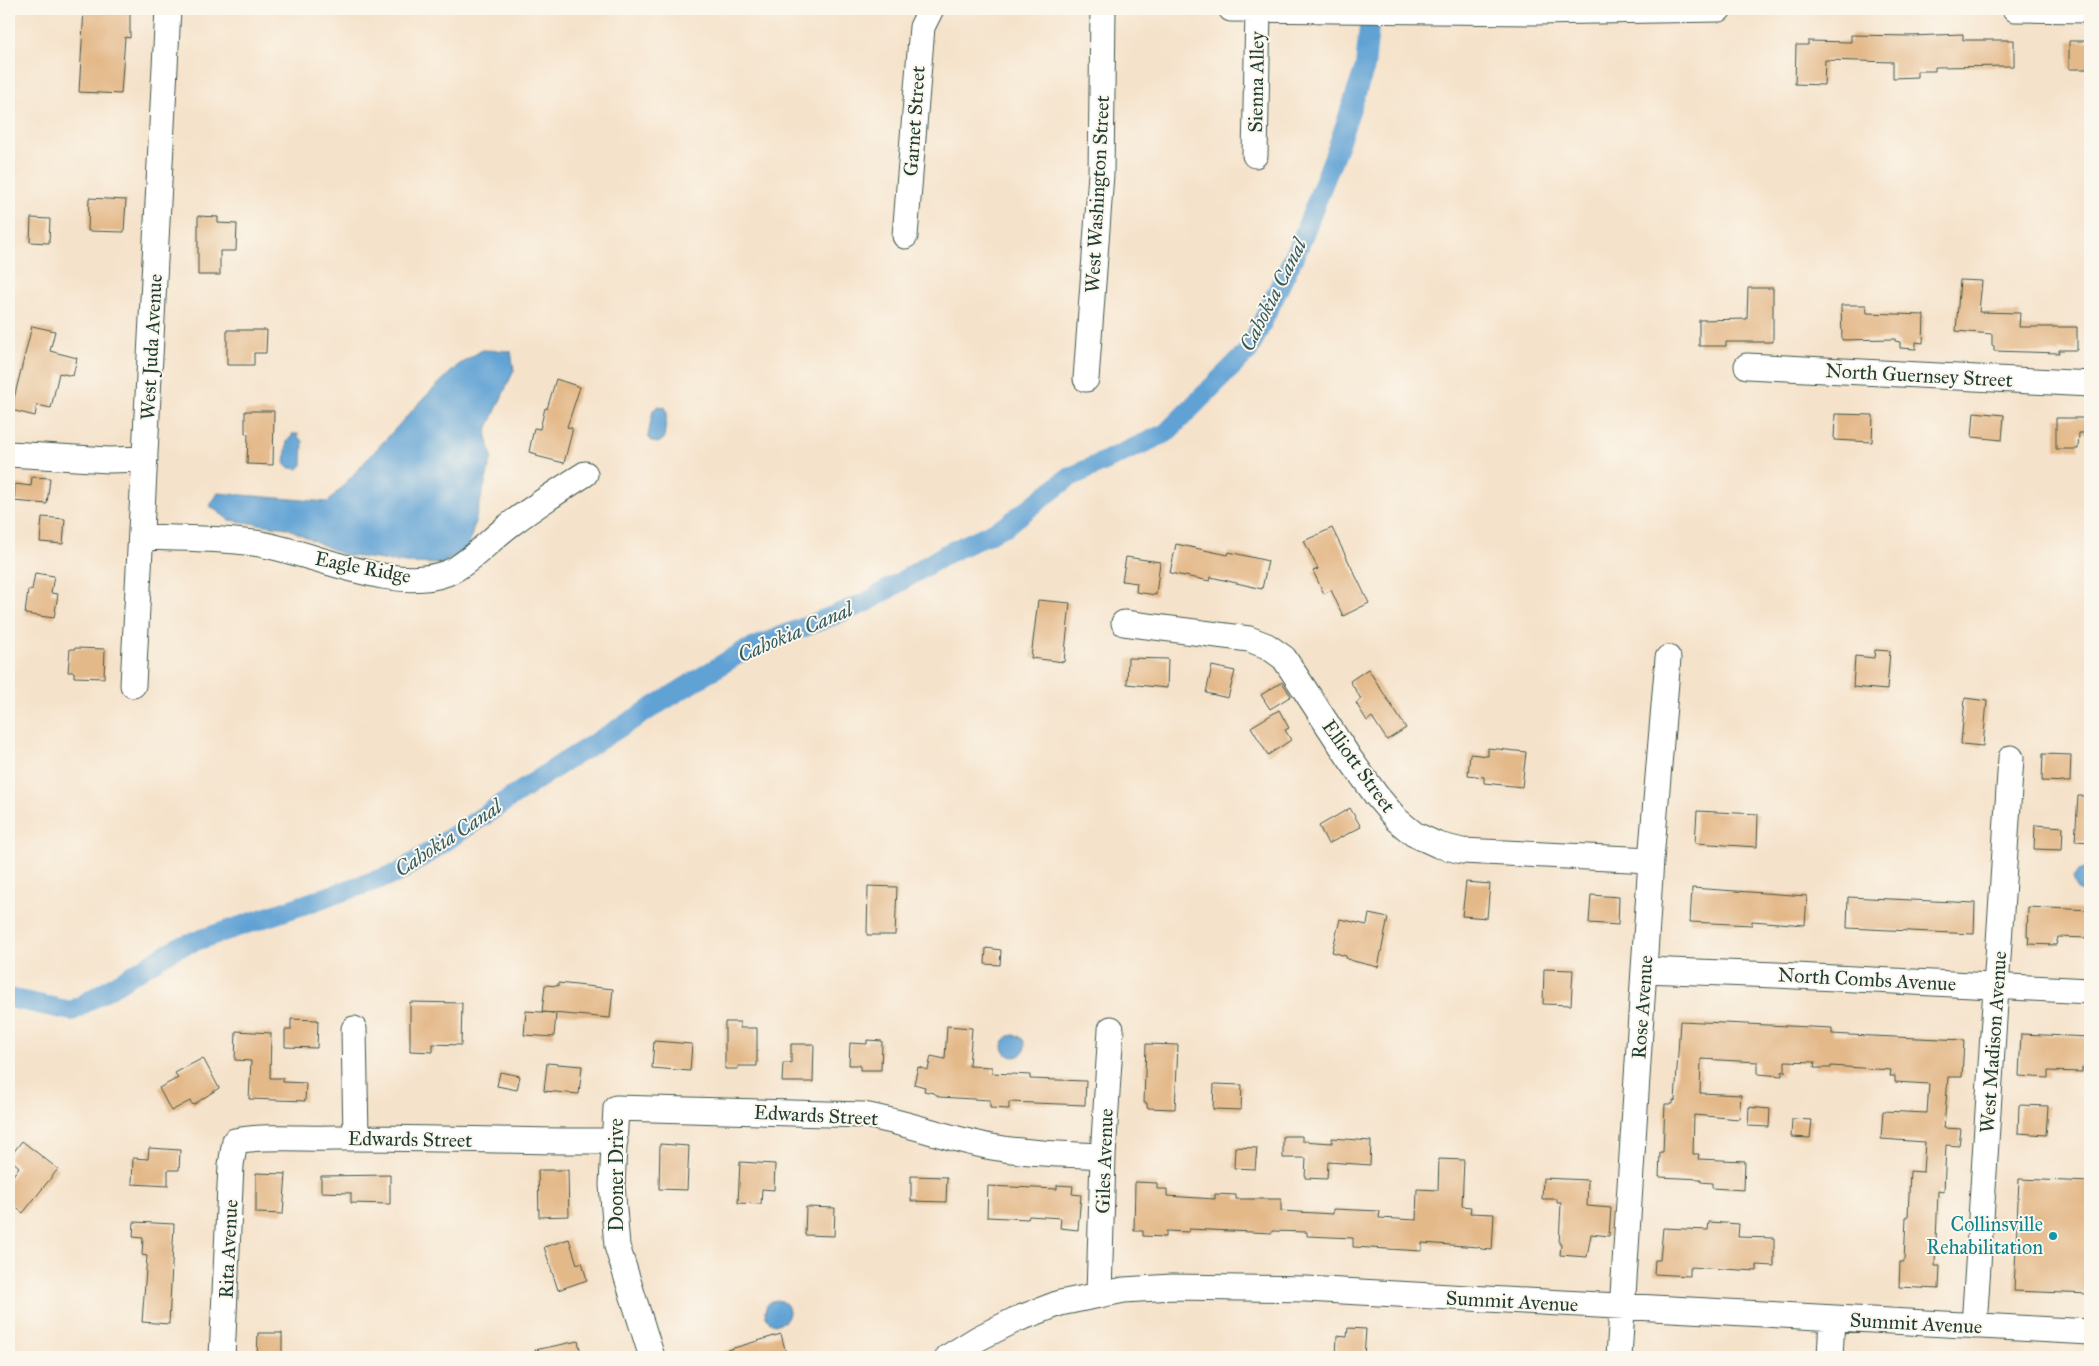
<svg xmlns="http://www.w3.org/2000/svg" width="2099" height="1366" font-family="'IM FELL Great Primer',serif">
<rect width="100%" height="100%" fill="#fbf7ec"/>
<filter id="ink" filterUnits="userSpaceOnUse"><feTurbulence type="fractalNoise" baseFrequency=".02" numOctaves="2"/><feDisplacementMap in="SourceGraphic" scale="10" xChannelSelector="R" yChannelSelector="G"/><feConvolveMatrix kernelMatrix="1 2 1 2 8 2 1 2 1" color-interpolation-filters="sRGB"/></filter>
<filter id="wash" filterUnits="userSpaceOnUse"><feTurbulence type="fractalNoise" baseFrequency=".0096" numOctaves="4" result="noise"/><feDisplacementMap in="SourceGraphic" scale="20" xChannelSelector="R" yChannelSelector="G"/><feGaussianBlur stdDeviation="1.12" result="paint"/><feColorMatrix in="noise" values="0 0 0 0 0 0 0 0 0 0 0 0 0 0 0 0 0 1.4 0 .05"/><feComposite in="paint" operator="in"/></filter>
<g filter="url(#wash)">
<rect width="100%" height="100%" fill="#f5e2ca"/>
<path fill="#60a2d4" stroke="#407084" d="M 482,350 L 511,351 L 514,370 L 486,432 L 492,457 L 468,549 L 441,564 L 406,563 L 344,555 L 287,528 L 229,520 L 210,506 L 218,493 L 328,502 L 420,402 L 457,366 Z
M 659,406 L 665,407 L 667,412 L 664,439 L 658,443 L 652,442 L 648,436 L 653,410 Z
M 292,434 L 298,434 L 298,437 L 303,441 L 302,465 L 298,469 L 290,468 L 285,465 L 287,440 L 292,437 Z
M 2086,868 L 2090,869 L 2090,892 L 2083,893 L 2077,890 L 2073,878 L 2078,871 Z
M1003 1046a11 11 0 1 1 22 0a11 11 0 1 1-22 0Z
M765 1312a12 12 0 1 1 24 0a12 12 0 1 1-24 0Z"/>
<g fill="none" stroke-linecap="round" stroke-linejoin="round">
<path stroke="#60a2d4" stroke-width="20" d="M 9,998 L 72,1011 L 178,947 L 398,873 L 561,764 L 742,652 L 867,602 L 946,554 L 1006,526 L 1068,478 L 1166,433 L 1249,350 L 1300,244 L 1338,146 L 1365,67 L 1369,27"/>
</g>
<g id="blocks">
<path fill="#e4b98a" d="M 84,9 L 130,9 L 130,38 L 125,37 L 121,94 L 79,92 Z
M 1963,34 L 1963,40 L 2014,40 L 2014,66 L 1935,67 L 1935,71 L 1917,71 L 1917,77 L 1893,78 L 1893,62 L 1825,60 L 1824,85 L 1795,84 L 1796,45 L 1808,45 L 1808,41 L 1851,42 L 1851,35 L 1911,36 Z
M 2069,41 L 2090,41 L 2090,69 L 2069,69 Z
M 89,198 L 126,200 L 124,232 L 88,231 Z
M 198,216 L 218,217 L 218,223 L 237,224 L 236,251 L 220,251 L 220,275 L 198,275 Z
M 31,218 L 50,219 L 49,243 L 30,242 Z
M 1960,280 L 1982,281 L 1979,312 L 2020,313 L 2019,327 L 2077,327 L 2077,350 L 2059,350 L 2059,353 L 1994,351 L 1994,346 L 1992,345 L 1992,334 L 1956,331 Z
M 1748,288 L 1773,288 L 1773,342 L 1726,342 L 1726,346 L 1699,346 L 1699,320 L 1747,319 Z
M 1841,305 L 1866,305 L 1867,313 L 1924,315 L 1923,343 L 1916,342 L 1916,349 L 1900,348 L 1900,342 L 1895,341 L 1895,339 L 1842,340 Z
M 32,326 L 55,331 L 50,351 L 77,358 L 73,376 L 59,373 L 51,408 L 37,405 L 35,416 L 11,410 Z
M 227,330 L 267,330 L 266,353 L 254,353 L 254,365 L 227,365 Z
M 556,379 L 580,387 L 567,427 L 572,428 L 572,432 L 564,463 L 536,456 L 537,454 L 529,452 L 534,428 L 540,429 L 545,408 L 547,409 Z
M 245,411 L 274,411 L 273,465 L 247,464 L 248,434 L 245,433 Z
M 1974,412 L 2004,415 L 2002,440 L 1972,437 Z
M 1835,414 L 1873,415 L 1872,442 L 1834,440 Z
M 2056,418 L 2090,418 L 2090,433 L 2079,433 L 2078,449 L 2056,449 Z
M 32,477 L 50,478 L 47,504 L 14,501 L 15,484 L 31,486 Z
M 42,517 L 65,519 L 63,544 L 40,542 Z
M 1332,528 L 1369,603 L 1343,616 L 1331,590 L 1324,594 L 1313,571 L 1318,569 L 1304,541 Z
M 1176,544 L 1228,555 L 1229,552 L 1268,561 L 1262,589 L 1211,577 L 1210,581 L 1170,573 Z
M 1126,557 L 1160,562 L 1156,595 L 1136,592 L 1137,583 L 1122,581 Z
M 35,573 L 54,576 L 51,593 L 58,594 L 54,618 L 25,614 L 28,590 L 32,590 Z
M 1038,600 L 1070,603 L 1064,662 L 1031,658 Z
M 75,648 L 105,649 L 104,678 L 74,677 L 74,672 L 68,672 L 70,649 L 75,649 Z
M 1875,650 L 1890,651 L 1887,690 L 1853,687 L 1855,656 L 1874,658 Z
M 1128,658 L 1168,659 L 1167,688 L 1127,684 Z
M 1212,666 L 1235,671 L 1228,698 L 1206,693 Z
M 1368,669 L 1406,728 L 1387,740 L 1372,717 L 1367,721 L 1356,703 L 1361,699 L 1350,681 Z
M 1282,682 L 1291,696 L 1270,709 L 1261,695 Z
M 1965,698 L 1987,701 L 1983,746 L 1961,744 Z
M 1279,710 L 1289,728 L 1285,730 L 1291,740 L 1268,755 L 1251,727 Z
M 1488,748 L 1526,752 L 1522,787 L 1484,783 L 1484,777 L 1468,775 L 1470,754 L 1488,756 Z
M 2043,754 L 2071,755 L 2070,782 L 2042,781 Z
M 2078,796 L 2090,796 L 2090,842 L 2075,841 Z
M 1350,808 L 1361,827 L 1328,844 L 1319,826 Z
M 1697,811 L 1758,814 L 1757,847 L 1695,843 Z
M 2035,825 L 2063,827 L 2062,850 L 2034,849 Z
M 1466,882 L 1490,884 L 1487,918 L 1462,916 Z
M 868,886 L 897,887 L 895,935 L 867,935 Z
M 1692,888 L 1807,896 L 1805,925 L 1752,921 L 1752,925 L 1690,922 Z
M 1591,895 L 1619,897 L 1618,925 L 1589,923 Z
M 1848,897 L 1975,903 L 1974,934 L 1847,928 Z
M 2028,907 L 2090,910 L 2090,938 L 2058,937 L 2056,945 L 2028,944 L 2029,937 L 2027,937 Z
M 1369,914 L 1388,918 L 1378,967 L 1353,961 L 1346,958 L 1346,956 L 1332,952 L 1340,919 L 1367,925 Z
M 986,948 L 1001,950 L 1000,965 L 985,964 Z
M 1544,969 L 1573,970 L 1571,1005 L 1543,1004 Z
M 558,983 L 613,989 L 610,1018 L 542,1012 L 545,985 L 558,986 Z
M 410,1002 L 462,1003 L 461,1045 L 433,1044 L 433,1052 L 410,1051 Z
M 526,1011 L 556,1013 L 554,1037 L 524,1035 Z
M 291,1019 L 318,1020 L 317,1048 L 285,1047 L 285,1030 L 291,1030 Z
M 1680,1021 L 1832,1028 L 1832,1034 L 1849,1035 L 1964,1040 L 1962,1077 L 1948,1077 L 1944,1128 L 1961,1129 L 1959,1146 L 1946,1145 L 1944,1192 L 1938,1191 L 1935,1266 L 1940,1266 L 1939,1289 L 1899,1287 L 1900,1262 L 1904,1262 L 1906,1217 L 1908,1217 L 1910,1171 L 1923,1172 L 1925,1142 L 1881,1139 L 1883,1111 L 1927,1113 L 1929,1084 L 1895,1082 L 1895,1076 L 1890,1076 L 1891,1070 L 1831,1066 L 1831,1068 L 1814,1068 L 1815,1062 L 1785,1061 L 1785,1072 L 1782,1071 L 1782,1076 L 1758,1074 L 1758,1062 L 1701,1059 L 1700,1093 L 1741,1095 L 1739,1119 L 1694,1115 L 1693,1154 L 1699,1154 L 1698,1159 L 1745,1161 L 1744,1190 L 1712,1188 L 1712,1183 L 1701,1182 L 1701,1179 L 1659,1177 L 1660,1152 L 1663,1152 L 1665,1104 L 1673,1104 L 1673,1100 L 1675,1101 Z
M 725,1022 L 740,1022 L 740,1028 L 757,1028 L 757,1066 L 738,1066 L 738,1069 L 725,1069 Z
M 947,1026 L 972,1028 L 969,1066 L 992,1067 L 992,1073 L 1030,1075 L 1030,1079 L 1086,1081 L 1085,1105 L 1009,1102 L 1009,1109 L 990,1108 L 990,1100 L 939,1097 L 934,1093 L 924,1091 L 925,1087 L 914,1084 L 918,1067 L 928,1070 L 931,1056 L 945,1059 Z
M 236,1031 L 271,1033 L 270,1078 L 283,1078 L 283,1082 L 306,1083 L 305,1101 L 249,1099 L 251,1061 L 235,1060 Z
M 2021,1034 L 2090,1037 L 2090,1069 L 2082,1068 L 2082,1072 L 2048,1071 L 2048,1078 L 2019,1076 Z
M 867,1040 L 882,1041 L 881,1070 L 860,1070 L 860,1065 L 849,1065 L 850,1043 L 867,1044 Z
M 654,1041 L 692,1044 L 690,1071 L 652,1068 Z
M 791,1044 L 814,1044 L 813,1082 L 782,1082 L 783,1063 L 791,1063 Z
M 1146,1044 L 1178,1045 L 1175,1109 L 1147,1108 L 1147,1103 L 1144,1103 Z
M 203,1058 L 219,1088 L 193,1105 L 190,1101 L 171,1111 L 159,1088 L 178,1078 L 175,1073 Z
M 547,1063 L 582,1066 L 579,1094 L 544,1091 Z
M 500,1072 L 520,1076 L 517,1090 L 497,1086 Z
M 1214,1084 L 1242,1085 L 1241,1110 L 1213,1109 Z
M 2019,1105 L 2048,1106 L 2046,1135 L 2018,1133 Z
M 1749,1107 L 1770,1109 L 1769,1127 L 1748,1126 Z
M 1792,1119 L 1812,1120 L 1810,1138 L 1791,1137 Z
M 1283,1136 L 1302,1136 L 1302,1141 L 1332,1143 L 1332,1138 L 1371,1141 L 1370,1165 L 1328,1162 L 1327,1179 L 1305,1178 L 1306,1158 L 1283,1158 Z
M 22,1141 L 58,1169 L 23,1213 L 9,1202 L 9,1181 L 19,1167 L 9,1158 Z
M 660,1144 L 689,1146 L 687,1190 L 659,1189 Z
M 1235,1147 L 1257,1148 L 1255,1169 L 1234,1168 Z
M 149,1148 L 180,1150 L 179,1170 L 168,1170 L 168,1186 L 132,1184 L 133,1158 L 148,1159 Z
M 1439,1159 L 1464,1160 L 1462,1206 L 1471,1207 L 1470,1213 L 1494,1214 L 1492,1250 L 1481,1249 L 1479,1247 L 1422,1243 L 1422,1251 L 1353,1247 L 1353,1238 L 1307,1236 L 1307,1232 L 1272,1231 L 1272,1233 L 1189,1229 L 1189,1232 L 1166,1231 L 1166,1237 L 1143,1236 L 1143,1231 L 1134,1231 L 1135,1182 L 1157,1183 L 1157,1189 L 1167,1189 L 1167,1196 L 1215,1199 L 1215,1194 L 1236,1195 L 1236,1199 L 1281,1199 L 1281,1211 L 1333,1214 L 1333,1209 L 1380,1211 L 1379,1218 L 1416,1220 L 1417,1189 L 1438,1190 Z
M 740,1162 L 775,1164 L 774,1190 L 762,1189 L 761,1204 L 738,1203 Z
M 538,1170 L 568,1170 L 569,1216 L 539,1217 Z
M 256,1173 L 286,1174 L 283,1214 L 256,1213 Z
M 390,1175 L 390,1204 L 351,1203 L 351,1193 L 321,1192 L 321,1176 Z
M 911,1176 L 947,1177 L 946,1202 L 911,1201 Z
M 1543,1178 L 1588,1180 L 1587,1206 L 1611,1208 L 1609,1236 L 1591,1234 L 1587,1257 L 1560,1255 L 1561,1244 L 1559,1244 L 1561,1203 L 1557,1203 L 1557,1199 L 1542,1199 Z
M 2019,1179 L 2090,1182 L 2090,1294 L 2014,1291 Z
M 1057,1185 L 1073,1186 L 1072,1194 L 1081,1195 L 1078,1230 L 1060,1228 L 1061,1218 L 1029,1216 L 1028,1219 L 987,1217 L 988,1186 L 1057,1189 Z
M 806,1207 L 835,1208 L 834,1236 L 805,1235 Z
M 134,1222 L 174,1224 L 169,1324 L 142,1322 L 147,1256 L 142,1255 L 143,1238 L 133,1237 Z
M 1709,1222 L 1739,1224 L 1738,1237 L 1774,1238 L 1774,1266 L 1757,1265 L 1757,1271 L 1690,1267 L 1690,1276 L 1654,1274 L 1655,1260 L 1660,1260 L 1663,1228 L 1708,1230 Z
M 569,1239 L 577,1264 L 582,1262 L 587,1280 L 558,1290 L 544,1247 Z
M 1348,1328 L 1366,1329 L 1364,1357 L 1336,1357 L 1337,1336 L 1347,1337 Z
M 258,1333 L 282,1333 L 282,1357 L 257,1357 Z
M 781,1334 L 787,1357 L 718,1357 L 717,1353 Z
M 578,1341 L 582,1357 L 536,1357 L 535,1350 Z"/>
</g>
</g>
<g filter="url(#ink)">
<use href="#blocks" fill-opacity="0" stroke="#3f564a" stroke-width="1"/>
<g fill="none" stroke-linecap="round" stroke-linejoin="round">
<defs>
<path id="minor" d="M 1231,9 L 1536,12 L 1719,9
M 2015,9 L 2090,10
M 1255,155 L 1258,10
M 905,236 L 922,27 L 931,9
M 1747,366 L 2090,384
M 1086,379 L 1101,174 L 1103,9
M 9,454 L 109,460 L 145,459
M 141,537 C 179,538 217,538 254,543 C 311,551 391,594 447,573 C 467,565 489,541 507,527 C 532,508 558,491 585,474
M 1124,623 L 1249,639 L 1267,646 L 1284,658 L 1350,759 L 1376,795 L 1397,820 L 1414,834 L 1438,845 L 1462,851 L 1651,860
M 133,685 L 168,9
M 1644,970 L 1776,975 L 2090,991
M 354,1029 L 356,1138
M 1099,1294 L 1103,1156 L 1111,1029
M 1974,1326 L 2011,758
M 222,1357 L 231,1165 L 235,1141 C 262,1135 305,1139 334,1138 C 428,1137 521,1142 615,1141
M 652,1357 L 617,1246 L 612,1185 L 616,1108 L 863,1115 C 907,1122 948,1139 992,1147 C 1029,1154 1066,1154 1103,1156
M 948,1357 L 979,1338 L 1015,1320 L 1060,1303 L 1124,1290 L 1172,1287 L 1306,1289 L 2090,1332
M 1619,1357 L 1651,860 L 1668,658
M 1830,1357 L 1832,1319"/>
</defs>
<use href="#minor" stroke="#3f564a" stroke-width="27"/>
<use href="#minor" stroke="#fff" stroke-width="25"/>
</g>
</g>
<circle fill="#0f9aa8" stroke="#fbf7ec" stroke-width="2" cx="2053" cy="1236" r="5"/>
<g text-anchor="middle" dominant-baseline="central" stroke-width="4" stroke-linejoin="round" paint-order="stroke">
<g font-size="20" fill="#1f3d34" stroke="#fbf7ec">
<text transform="translate(1256 82) rotate(-89)">Sienna Alley</text>
<text transform="translate(914 121) rotate(-86)">Garnet Street</text>
<text transform="translate(1097 194) rotate(-87)">West Washington Street</text>
<text transform="translate(151 347) rotate(-87)">West Juda Avenue</text>
<text transform="translate(1919 375) rotate(3)">North Guernsey Street</text>
<text transform="translate(363 567) rotate(11)">Eagle Ridge</text>
<text transform="translate(1359 766) rotate(54)">Elliott Street</text>
<text transform="translate(1867 979) rotate(3)">North Combs Avenue</text>
<text transform="translate(1642 1007) rotate(-86)">Rose Avenue</text>
<text transform="translate(1993 1042) rotate(-86)">West Madison Avenue</text>
<text transform="translate(816 1115) rotate(3)">Edwards Street</text>
<text transform="translate(410 1139) rotate(1)">Edwards Street</text>
<text transform="translate(1104 1161) rotate(-88)">Giles Avenue</text>
<text transform="translate(616 1175) rotate(-90)">Dooner Drive</text>
<text transform="translate(228 1249) rotate(-87)">Rita Avenue</text>
<text transform="translate(1512 1301) rotate(3)">Summit Avenue</text>
<text transform="translate(1916 1323) rotate(3)">Summit Avenue</text>
</g>
<g font-size="20" fill="#0d838f" stroke="#fbf7ec" text-anchor="end">
<text x="2043" y="1224">Collinsville<tspan x="2043" dy="23">Rehabilitation</tspan></text>
</g>
<g font-size="21" font-style="italic" fill="#325b64" stroke="#fbf7ec">
<text transform="translate(1273 295) rotate(-63)">Cahokia Canal</text>
<text transform="translate(795 632) rotate(-23)">Cahokia Canal</text>
<text transform="translate(448 838) rotate(-33)">Cahokia Canal</text>
</g>
</g>
<rect width="2099" height="1366" fill="none" stroke="#fbf7ec" stroke-width="30"/>
</svg>
